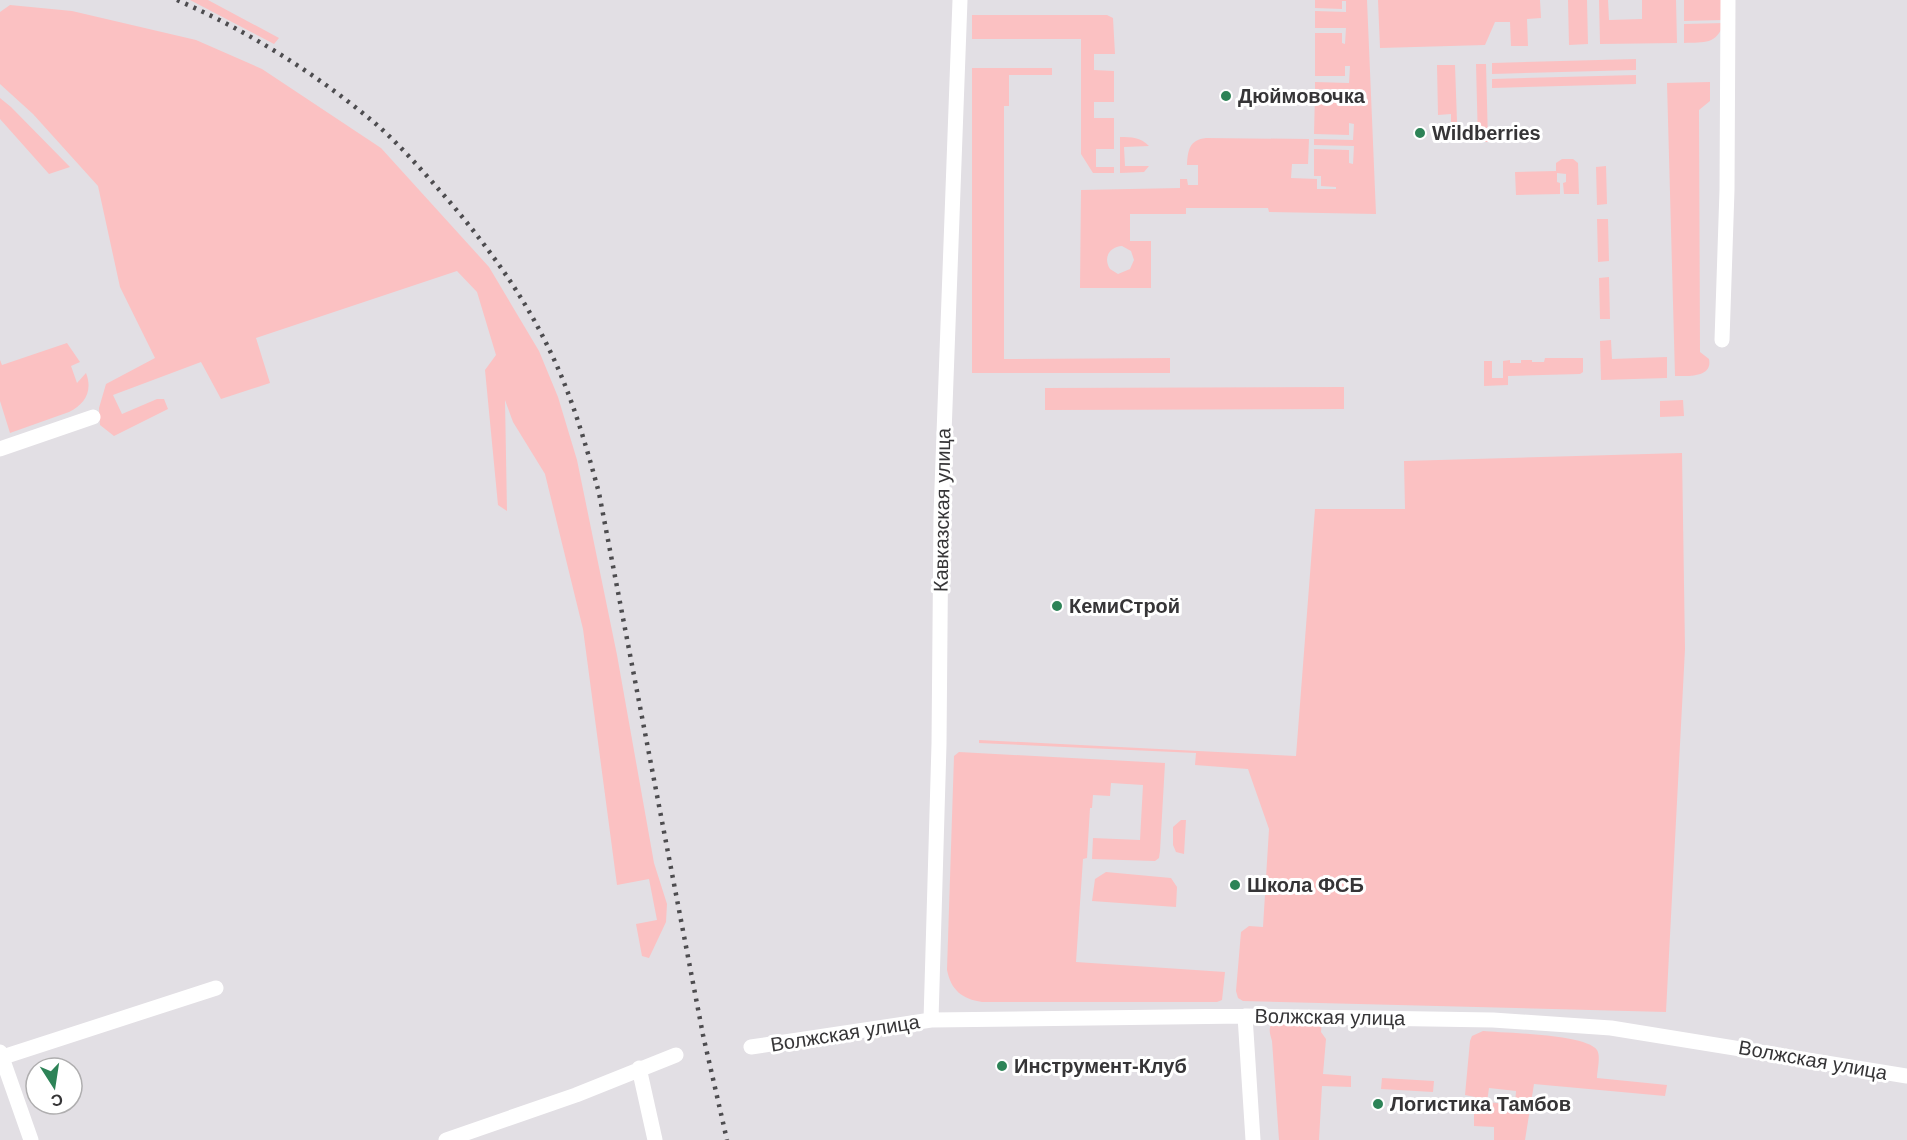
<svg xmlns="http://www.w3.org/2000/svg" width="1907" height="1140" font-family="Helvetica,sans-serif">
<rect width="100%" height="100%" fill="#e2dfe4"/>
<path fill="#fbc1c2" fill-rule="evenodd" d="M 190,0 L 208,0 L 279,38 L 274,44 Z
M 1315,0 L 1367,0 L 1376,214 L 1269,212 L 1268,208 L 1186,208 L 1186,214 L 1130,214 L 1130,241 L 1151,241 L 1151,288 L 1080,288 L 1081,190 L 1180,188 L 1180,179 L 1187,179 L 1188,185 L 1198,185 L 1198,165 L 1187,165 C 1188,150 1189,140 1206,138 L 1309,139 L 1308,164 L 1292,164 L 1291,178 L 1317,179 L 1317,189 L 1336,189 L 1336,187 L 1321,186 L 1321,176 L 1314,176 L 1314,149 L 1349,150 L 1349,163 L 1353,164 L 1354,146 L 1314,145 L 1314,139 L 1353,140 L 1354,124 L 1349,123 L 1349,135 L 1314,134 L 1315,93 L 1344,93 L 1344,105 L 1349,105 L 1349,90 L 1315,89 L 1315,82 L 1349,83 L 1350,66 L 1345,66 L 1345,76 L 1315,76 L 1315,33 L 1342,33 L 1342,43 L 1345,44 L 1346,28 L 1315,28 L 1315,11 L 1346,12 L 1346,1 L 1342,1 L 1342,9 L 1315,8 ZM 1122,246 L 1131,251 L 1134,260 L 1130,269 L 1118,274 L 1110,269 C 1103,258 1109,247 1122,246 Z
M 1378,0 L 1540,0 L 1541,18 L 1527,19 L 1528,46 L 1511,46 L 1510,22 L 1495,22 L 1485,45 L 1380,48 Z
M 1568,0 L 1587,0 L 1588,44 L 1569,45 Z
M 1599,0 L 1608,0 L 1609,20 L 1642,19 L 1642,0 L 1676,0 L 1677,43 L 1600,44 Z
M 1684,0 L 1724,0 L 1724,20 L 1684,21 Z
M 10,5 L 72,11 L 196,40 L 262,69 L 381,148 L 489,267 L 539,351 L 558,397 L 577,460 L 617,655 L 654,863 L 667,904 L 666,922 L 649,958 L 642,956 L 636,924 L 657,920 L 649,879 L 617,885 L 583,629 L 545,474 L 513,422 L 505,400 L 507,511 L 498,505 L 485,370 L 496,355 L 477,292 L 457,271 L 256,338 L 270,383 L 221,399 L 201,362 L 113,395 L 122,414 L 157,399 L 164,399 L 168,409 L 114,436 L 100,425 L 99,408 L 106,384 L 155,358 L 120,287 L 98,186 L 33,114 L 0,84 L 0,12 Z
M 972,15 L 1107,15 L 1113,18 L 1115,54 L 1094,54 L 1094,70 L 1114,71 L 1114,102 L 1094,102 L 1094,118 L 1114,118 L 1114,149 L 1096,149 L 1096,167 L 1114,167 L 1114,173 L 1093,173 L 1081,154 L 1081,39 L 972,39 Z
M 1724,23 C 1716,45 1705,42 1684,43 L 1684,24 Z
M 1636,59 L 1636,70 L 1492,74 L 1492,63 Z
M 1476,64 L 1486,64 L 1488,142 L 1478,142 Z
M 1437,65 L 1455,65 L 1457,122 L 1451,122 L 1451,114 L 1438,115 Z
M 972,68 L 1052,68 L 1052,75 L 1009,75 L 1009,106 L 1004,106 L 1004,359 L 1170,358 L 1170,373 L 972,373 Z
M 1636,75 L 1636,84 L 1492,88 L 1492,79 Z
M 1710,82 L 1710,101 L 1699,110 L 1700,352 L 1709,359 C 1713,378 1687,376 1675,376 L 1667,83 Z
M 0,98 L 11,107 L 70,167 L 49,174 L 0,119 Z
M 1120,137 C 1132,137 1140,137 1149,146 L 1124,147 L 1125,166 L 1149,166 L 1144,172 L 1120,173 Z
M 1562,159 L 1573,159 L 1578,163 L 1579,194 L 1564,194 L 1563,183 L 1566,182 L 1566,174 L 1557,173 L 1557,182 L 1560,183 L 1560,194 L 1516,195 L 1515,172 L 1556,171 L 1556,163 Z
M 1606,166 L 1607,204 L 1597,205 L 1596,167 Z
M 1597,219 L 1608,219 L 1609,261 L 1598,262 Z
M 1609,277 L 1610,319 L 1600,319 L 1599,278 Z
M 1611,340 L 1612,359 L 1667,357 L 1667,378 L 1601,380 L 1600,341 Z
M 67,343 L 80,362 L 71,366 L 77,383 L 86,373 C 93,391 85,404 69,412 L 10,433 L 0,401 L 0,360 L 2,365 Z
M 1545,358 L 1583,358 L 1583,372 L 1580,374 L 1508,376 L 1508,385 L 1484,386 L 1484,361 L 1492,361 L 1492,378 L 1503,378 L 1503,361 L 1510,360 L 1510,363 L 1521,363 L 1521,360 L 1532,360 L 1532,362 L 1544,362 Z
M 1344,387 L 1344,409 L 1045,410 L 1045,388 Z
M 1683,400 L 1684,416 L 1660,417 L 1660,401 Z
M 1682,453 L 1685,649 L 1666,1012 L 1243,1001 L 1238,998 L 1236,991 L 1241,932 L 1249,926 L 1263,927 L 1269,829 L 1248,769 L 1195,765 L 1196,753 L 979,743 L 979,740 L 1296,756 L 1315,509 L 1405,509 L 1404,461 Z
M 959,752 L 1165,763 L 1160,851 L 1159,858 L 1155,861 L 1092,859 L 1093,838 L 1140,840 L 1143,785 L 1111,783 L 1110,796 L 1093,795 L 1092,808 L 1090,808 L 1087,858 L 1083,859 L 1076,962 L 1225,972 L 1222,1000 L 1217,1002 L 982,1002 C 962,999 951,990 947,970 L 954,756 Z
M 1181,820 L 1186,820 L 1184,854 L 1176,852 L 1173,845 L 1173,827 Z
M 1106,872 L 1171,878 L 1177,887 L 1176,907 L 1092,901 L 1095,879 Z
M 1322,1019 L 1321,1032 L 1326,1039 L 1323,1074 L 1351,1076 L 1351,1087 L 1322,1086 L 1319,1140 L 1279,1140 L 1272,1041 C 1270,1034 1268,1029 1272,1023 Z
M 1483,1031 C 1503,1033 1586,1034 1597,1050 C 1601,1056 1597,1071 1597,1078 L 1667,1085 L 1665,1096 L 1534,1084 L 1525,1140 L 1494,1140 L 1494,1127 L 1474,1126 L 1474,1114 L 1465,1113 L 1464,1102 L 1474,1103 L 1475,1097 L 1465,1095 L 1470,1041 L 1472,1036 ZM 1489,1088 L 1516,1091 L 1515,1105 L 1487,1102 Z
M 1382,1078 L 1434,1081 L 1433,1092 L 1381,1089 Z"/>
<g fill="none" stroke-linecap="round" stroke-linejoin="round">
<path stroke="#fff" stroke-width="15" d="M 1722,340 L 1727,190 L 1728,0
M 0,449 L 93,417
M 1245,1016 L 1253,1140
M 931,1020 L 939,744 L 941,515 L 960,0
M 751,1047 L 931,1020 L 1245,1016 L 1493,1020 L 1611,1028 L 1907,1076
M 0,1052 L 31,1140
M 0,1058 L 216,988
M 639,1068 L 655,1140
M 446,1140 L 576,1095 L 676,1055"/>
<path stroke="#4d4c4f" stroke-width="4.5" stroke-dasharray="3 6" stroke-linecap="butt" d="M 177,0 C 246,30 312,71 370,119 C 399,143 424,173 449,201 C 488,247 524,296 550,351 C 572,396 586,445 599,493 L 703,1035 L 727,1140"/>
</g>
<g fill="#2d8357" stroke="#fff" stroke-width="2">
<circle cx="1226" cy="96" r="6"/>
<circle cx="1420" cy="133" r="6"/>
<circle cx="1057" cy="606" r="6"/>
<circle cx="1235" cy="885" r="6"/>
<circle cx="1002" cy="1066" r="6"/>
<circle cx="1378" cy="1104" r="6"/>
</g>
<g text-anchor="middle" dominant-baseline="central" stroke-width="6" stroke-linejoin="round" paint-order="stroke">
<g font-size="20" font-weight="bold" fill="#363537" stroke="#fff" text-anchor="start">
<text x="1238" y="96">Дюймовочка</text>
<text x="1432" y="133">Wildberries</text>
<text x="1069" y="606">КемиСтрой</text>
<text x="1247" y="885">Школа ФСБ</text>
<text x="1014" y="1066">Инструмент-Клуб</text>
<text x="1390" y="1104">Логистика Тамбов</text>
</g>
<g font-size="20" fill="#363537" stroke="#fff">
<text transform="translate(942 510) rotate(-89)">Кавказская улица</text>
<text transform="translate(1330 1017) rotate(1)">Волжская улица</text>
<text transform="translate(845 1033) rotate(-9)">Волжская улица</text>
<text transform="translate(1813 1060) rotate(10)">Волжская улица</text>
</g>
</g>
<g transform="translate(54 1086) rotate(168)"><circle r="28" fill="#ffffff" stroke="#afaeaf" stroke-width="1.5"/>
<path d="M0-4.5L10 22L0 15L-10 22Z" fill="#2d8357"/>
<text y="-9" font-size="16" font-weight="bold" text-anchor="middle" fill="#363537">С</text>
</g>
</svg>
